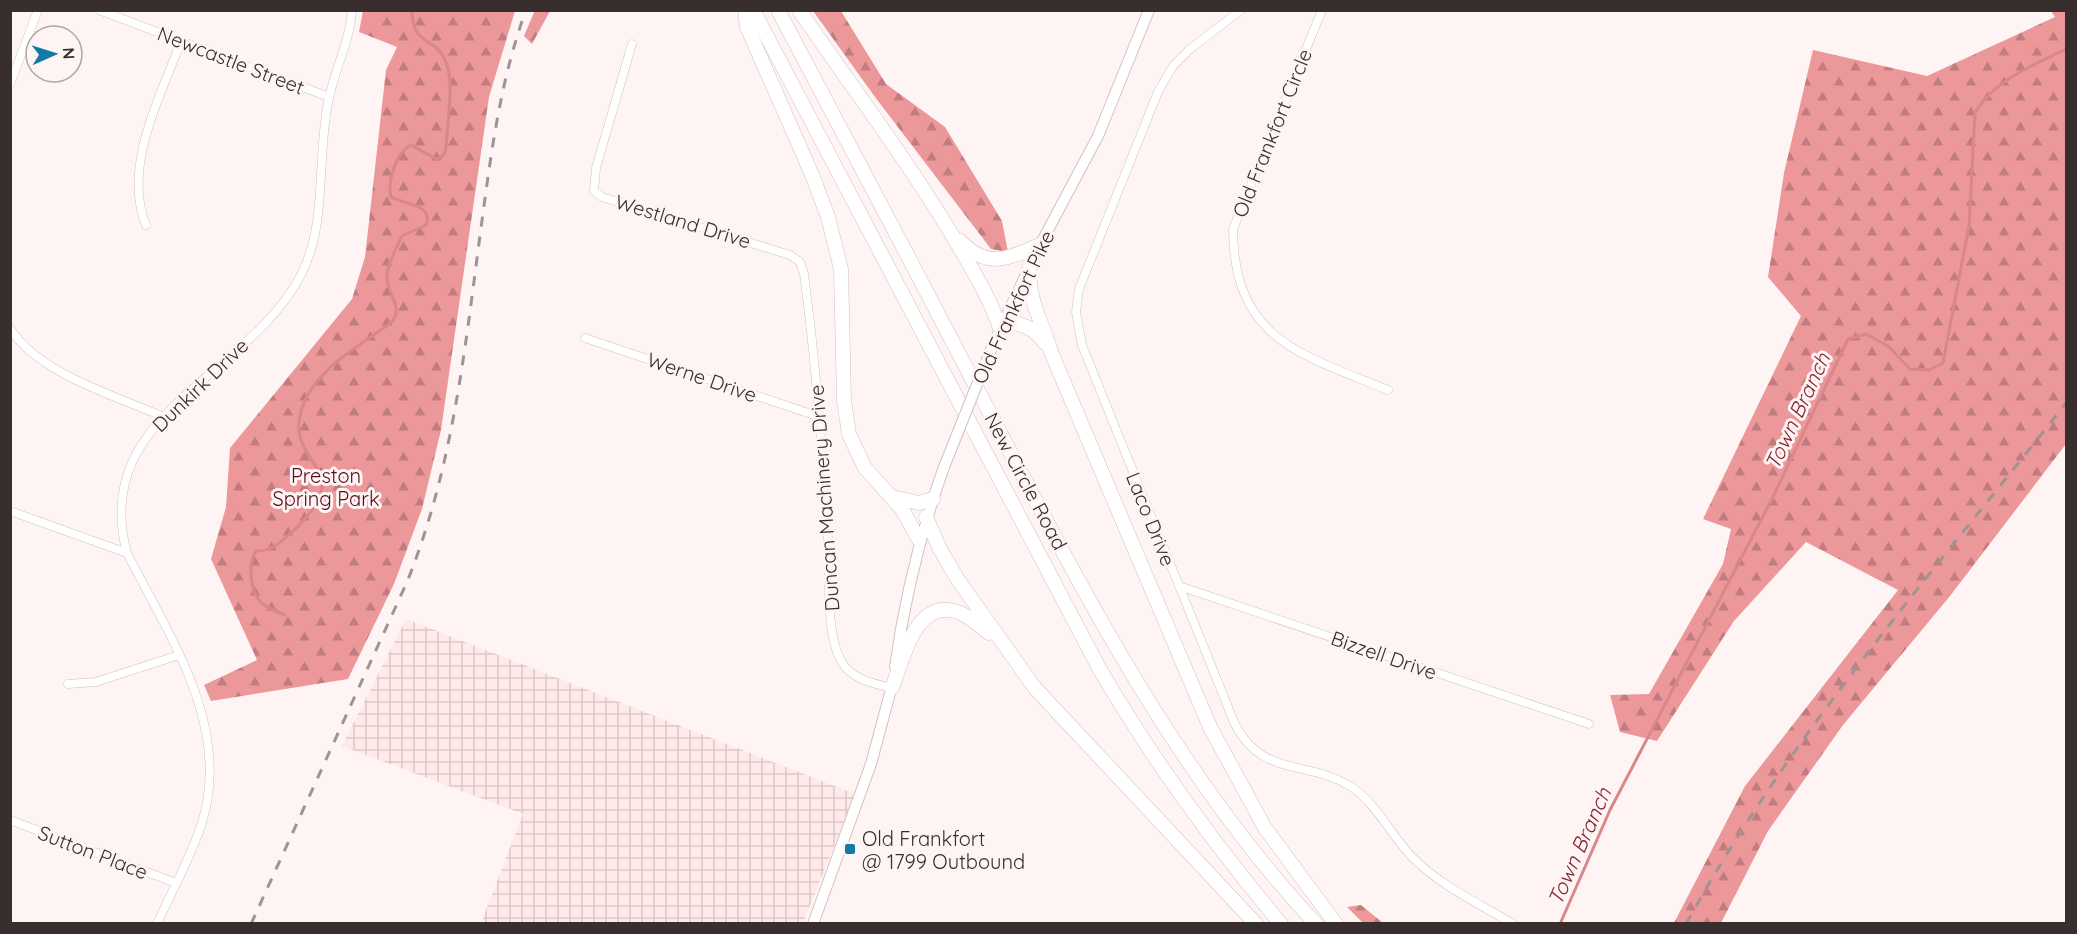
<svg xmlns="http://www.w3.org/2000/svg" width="2077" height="934" font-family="Quicksand,sans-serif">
<defs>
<pattern id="industrial-grid" width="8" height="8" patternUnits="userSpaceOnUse" patternTransform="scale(1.5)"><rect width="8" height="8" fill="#ffe9e9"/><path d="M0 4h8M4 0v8" fill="none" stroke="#dbc8c8"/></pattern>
<pattern id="forest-firs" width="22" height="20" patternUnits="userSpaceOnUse" patternTransform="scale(1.5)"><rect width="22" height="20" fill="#ec989a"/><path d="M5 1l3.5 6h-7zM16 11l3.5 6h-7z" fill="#c07c7e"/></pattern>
</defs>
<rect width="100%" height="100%" fill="#fff4f4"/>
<path fill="url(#industrial-grid)" d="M 406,619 L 855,794 L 803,923 L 481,923 L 523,814 L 342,746 Z"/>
<path fill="url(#forest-firs)" d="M 535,10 L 550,11 L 532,44 L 524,36 Z
M 363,11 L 515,11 L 489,97 L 441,430 L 422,509 L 394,584 L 348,679 L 211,701 L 204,685 L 257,660 L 211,559 L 226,507 L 230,448 L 352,299 L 365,257 L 386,70 L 397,47 L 359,32 Z
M 813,11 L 841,11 L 886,84 L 945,127 L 1002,221 L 1008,252 L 991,249 L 875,97 Z
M 2051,11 L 2066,11 L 2066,444 L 1950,596 L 1843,725 L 1768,831 L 1721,923 L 1674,923 L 1745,786 L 1898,590 L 1806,542 L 1734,621 L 1657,741 L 1620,732 L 1610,695 L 1649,694 L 1723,564 L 1731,529 L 1703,519 L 1801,316 L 1768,277 L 1784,173 L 1813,50 L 1927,76 L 2055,17 Z
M 1361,905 L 1383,923 L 1363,923 L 1347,907 Z"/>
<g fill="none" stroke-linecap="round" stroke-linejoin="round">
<path stroke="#d98789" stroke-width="3" d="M 285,615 C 276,611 266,608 260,601 C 250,590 248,563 256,551 C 270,552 281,542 291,533 C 364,466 282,467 302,408 C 316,367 361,346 393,321 C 403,305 386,293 387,276 C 387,265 397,246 402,236 L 426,225 C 434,204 403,204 391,197 C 387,181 396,153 411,145 L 436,159 L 443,156 L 446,149 C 447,125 454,86 447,65 C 437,34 412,49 412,10
M 1560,924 L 1610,810 L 1772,499 L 1848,339 L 1866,334 L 1888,346 L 1910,369 L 1929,370 L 1943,363 L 1969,226 L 1975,113 C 1994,80 2034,65 2066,49"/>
<defs>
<path id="street" d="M 99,10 L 329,97
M 1241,10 L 1190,49 L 1173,66 L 1158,92 L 1079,289 L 1076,312 L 1082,345 L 1234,722 C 1261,778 1305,759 1350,786 C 1374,800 1393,838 1413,858 C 1441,886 1480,904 1513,924
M 1322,10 L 1233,229 C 1234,340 1300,354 1388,390
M 632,44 L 596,168 L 594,191 L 602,197 L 790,255 L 800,262 L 804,274 C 816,362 822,450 828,539 C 830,573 825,631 841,661 C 852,680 873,683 892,688
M 10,84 L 38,10
M 146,225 C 122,167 161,96 181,41
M 10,328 C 37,373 116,396 164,417
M 585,338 L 820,417
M 10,511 L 127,553
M 1179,586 L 1589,724
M 68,684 L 96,682 L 179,655
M 10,820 L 176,883
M 157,924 C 172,891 191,857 202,823 C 232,726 169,636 127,553 C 89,413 250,377 302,273 C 328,220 316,155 329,98 C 335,69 350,41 352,10"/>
<path id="secondary" d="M 994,342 L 1040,245 L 1098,136 L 1149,10
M 895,667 C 905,596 920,534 944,467
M 813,924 L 871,764 L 893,682"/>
<path id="highway" d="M 745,10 L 747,27 L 813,177 L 828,217 L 841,269 L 844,400 L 849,434 L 865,468 L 902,509 L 919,540
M 753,10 L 1099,668 C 1152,759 1213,843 1281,924
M 778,10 C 846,140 915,268 982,398 C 1078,582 1173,771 1316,924
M 799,10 C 854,90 912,166 961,250 C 976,276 990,299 1000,328
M 960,241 C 988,270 1008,258 1040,245
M 1030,265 C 1026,298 1043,322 1051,352 L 1210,727 L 1265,828 L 1336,924
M 1002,322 C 1022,323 1033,327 1045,343
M 892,497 L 919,503 L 933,499
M 926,517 L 940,549 L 958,580 L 1035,688 L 1256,924
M 892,688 C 903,660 915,597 958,612 C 970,616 979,626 989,633"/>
</defs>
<use href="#street" stroke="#d8bebe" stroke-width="9"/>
<use href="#secondary" stroke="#d8bebe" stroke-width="12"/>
<use href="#highway" stroke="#d8bebe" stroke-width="15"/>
<use href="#street" stroke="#fff" stroke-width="8"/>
<use href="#secondary" stroke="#fff" stroke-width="10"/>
<use href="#highway" stroke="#fff" stroke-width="14"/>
<path stroke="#9f9494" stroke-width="3" stroke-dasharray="10 10" stroke-linecap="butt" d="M 251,924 L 407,582 C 453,468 465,348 481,228 C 491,154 500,81 526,10
M 1686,924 C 1789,736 1935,570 2066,403"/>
<defs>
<path id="secondary-bridge" d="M 944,467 L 994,342"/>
</defs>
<use href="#secondary-bridge" stroke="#d8bebe" stroke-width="12" stroke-linecap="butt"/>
<use href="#secondary-bridge" stroke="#fff" stroke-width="10"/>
</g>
<rect fill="#117ba5" stroke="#fff4f4" stroke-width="2" x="844" y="843" width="12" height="12" rx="3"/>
<g text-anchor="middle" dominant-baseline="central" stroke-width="6" stroke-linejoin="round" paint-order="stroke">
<g font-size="20" fill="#382e2e" stroke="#fff4f4">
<text transform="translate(231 60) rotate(21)">Newcastle Street</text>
<text transform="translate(1272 133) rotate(-68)">Old Frankfort Circle</text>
<text transform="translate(683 221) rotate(17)">Westland Drive</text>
<text transform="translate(1013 307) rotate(-65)">Old Frankfort Pike</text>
<text transform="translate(702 377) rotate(19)">Werne Drive</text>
<text transform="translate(200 385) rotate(-44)">Dunkirk Drive</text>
<text transform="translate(1026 481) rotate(62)">New Circle Road</text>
<text transform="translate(824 498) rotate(-94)">Duncan Machinery Drive</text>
<text transform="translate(1151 519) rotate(68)">Laco Drive</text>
<text transform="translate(1384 655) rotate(19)">Bizzell Drive</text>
<text transform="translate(93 852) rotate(21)">Sutton Place</text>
</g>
<g font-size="20" fill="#570c18" stroke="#fff4f4">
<text x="326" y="475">Preston<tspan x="326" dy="23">Spring Park</tspan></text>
</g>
<g font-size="20" fill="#382e2e" stroke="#fff4f4" text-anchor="start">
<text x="862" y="838">Old Frankfort<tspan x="862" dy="23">@ 1799 Outbound</tspan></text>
</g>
<g font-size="21" font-style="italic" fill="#84222f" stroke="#fff4f4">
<text transform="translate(1797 411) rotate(-65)">Town Branch</text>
<text transform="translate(1579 846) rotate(-66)">Town Branch</text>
</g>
</g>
<rect width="2077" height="934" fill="none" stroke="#382e2e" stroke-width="24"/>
<g transform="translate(54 54) rotate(87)"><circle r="28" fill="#fff4f4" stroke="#afa5a5" stroke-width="1.5"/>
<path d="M0-4.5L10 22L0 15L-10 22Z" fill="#117ba5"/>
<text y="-9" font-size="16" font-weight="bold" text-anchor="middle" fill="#382e2e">N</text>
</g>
</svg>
